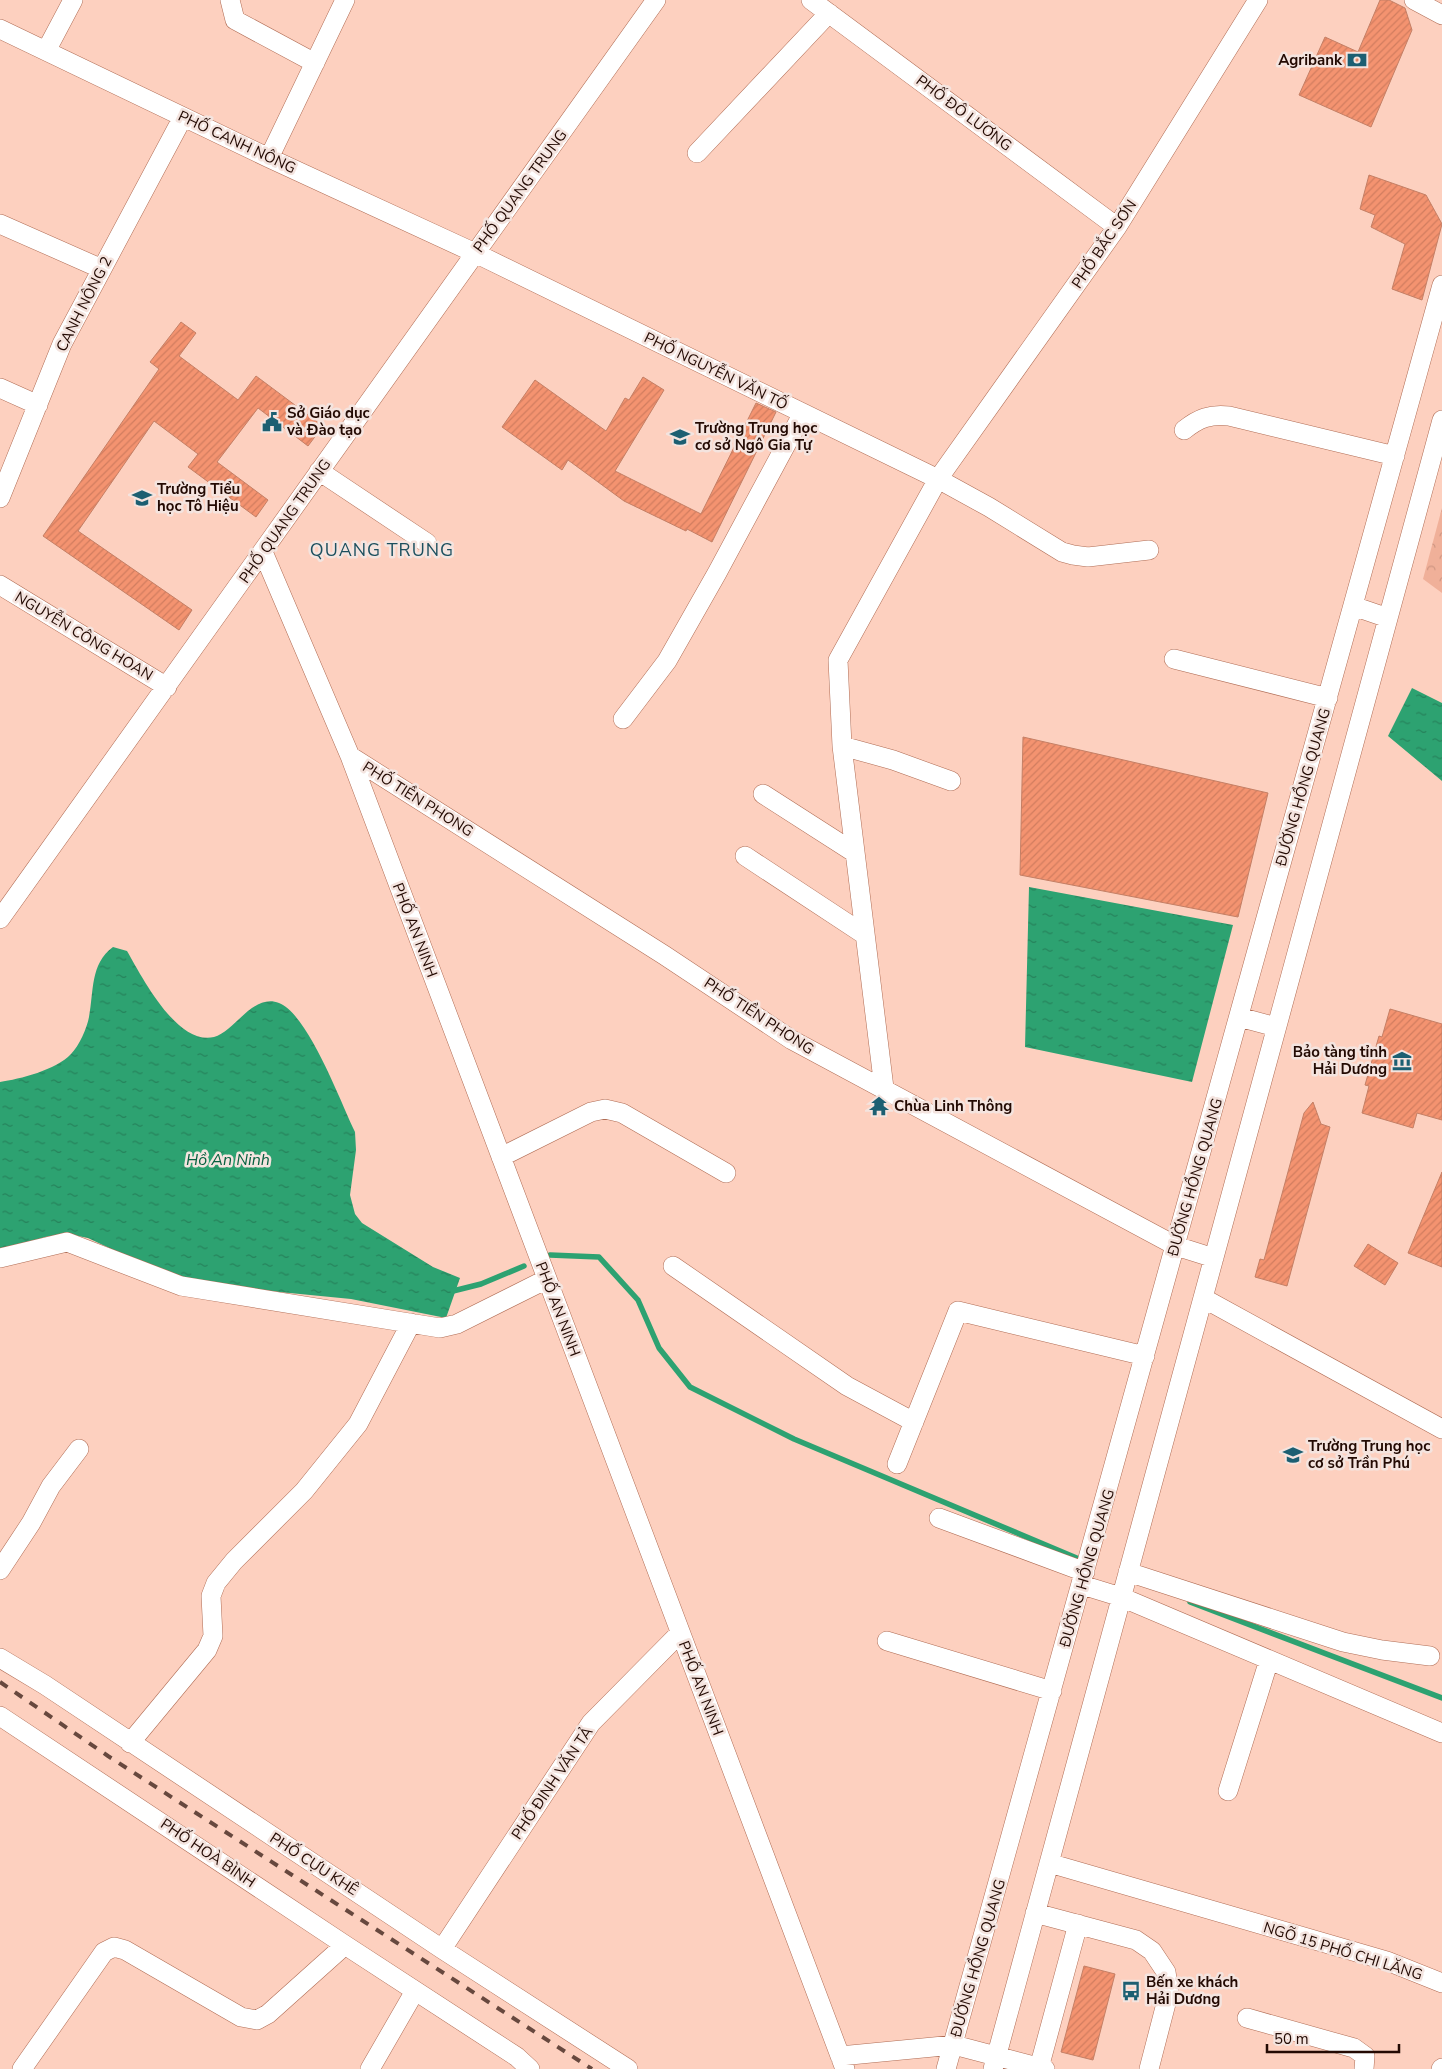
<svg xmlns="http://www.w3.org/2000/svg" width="1442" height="2069" font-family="'Nunito Sans',sans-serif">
<defs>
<pattern id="park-crowns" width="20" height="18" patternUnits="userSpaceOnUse" patternTransform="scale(1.25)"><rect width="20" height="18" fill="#f0b099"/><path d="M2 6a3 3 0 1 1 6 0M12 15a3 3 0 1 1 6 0" fill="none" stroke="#ce9682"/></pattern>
<pattern id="water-ripples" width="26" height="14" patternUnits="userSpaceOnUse" patternTransform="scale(1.25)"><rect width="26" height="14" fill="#2da271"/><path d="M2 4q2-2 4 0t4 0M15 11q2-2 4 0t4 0" fill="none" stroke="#26825b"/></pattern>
<pattern id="building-hatch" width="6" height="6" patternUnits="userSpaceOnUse" patternTransform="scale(1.25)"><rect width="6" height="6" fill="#f49370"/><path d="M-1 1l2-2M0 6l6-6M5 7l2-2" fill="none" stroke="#d17d5f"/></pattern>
</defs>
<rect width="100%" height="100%" fill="#fdd0bf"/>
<path fill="url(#park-crowns)" d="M 1442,508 L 1442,593 L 1423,579 Z"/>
<path fill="url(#water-ripples)" d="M 1412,688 L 1442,703 L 1442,781 L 1388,736 Z
M 1029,887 L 1233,925 L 1192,1082 L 1025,1047 Z
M 113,947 L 127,951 C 142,977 177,1046 214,1037 C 235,1031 253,993 279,1003 C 308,1014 341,1103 355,1132 L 356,1150 L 350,1195 L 355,1214 L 362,1223 L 433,1267 L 460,1278 L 446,1318 L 351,1299 L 207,1285 L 160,1272 L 88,1238 L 68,1234 L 45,1237 L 0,1254 L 0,1082 C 20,1079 56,1070 71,1054 C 79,1046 87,1028 89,1017 C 94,991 90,964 113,947 Z"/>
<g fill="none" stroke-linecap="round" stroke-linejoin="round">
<path stroke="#2da271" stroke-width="5.5" d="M 550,1255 L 599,1257 L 638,1300 L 659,1348 L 690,1387 L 794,1439 L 1079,1559
M 453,1291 L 481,1284 L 524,1266
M 1190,1602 L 1442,1698"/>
</g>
<path fill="url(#building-hatch)" stroke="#c47f65" d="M 1380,0 L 1389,0 L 1405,8 L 1412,30 L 1371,127 L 1299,95 L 1325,37 L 1358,52 Z
M 1369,175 L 1426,195 L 1442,224 L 1422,300 L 1392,289 L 1405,244 L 1371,227 L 1375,215 L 1360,209 Z
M 181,322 L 196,333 L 179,356 L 238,400 L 256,376 L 323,426 L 308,446 L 258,408 L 217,462 L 268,500 L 256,517 L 188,467 L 198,454 L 154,421 L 78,531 L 192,610 L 179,630 L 43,536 L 159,369 L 150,362 Z
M 643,377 L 664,390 L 615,471 L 701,514 L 756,403 L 776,412 L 712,542 L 687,529 L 686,531 L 624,501 L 568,460 L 562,470 L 502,427 L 535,380 L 606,431 L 625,398 L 629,400 Z
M 1023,737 L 1268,793 L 1238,917 L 1020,875 Z
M 1390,1009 L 1442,1024 L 1442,1120 L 1417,1113 L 1413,1128 L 1362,1113 L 1369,1086 L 1365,1085 L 1379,1036 L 1382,1037 Z
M 1313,1102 L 1321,1124 L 1330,1127 L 1287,1286 L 1255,1277 L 1260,1259 L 1264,1260 L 1304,1113 Z
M 1442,1172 L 1442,1267 L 1408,1253 Z
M 1368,1244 L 1398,1263 L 1385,1285 L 1354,1266 Z
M 1084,1966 L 1115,1974 L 1093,2060 L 1061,2052 Z"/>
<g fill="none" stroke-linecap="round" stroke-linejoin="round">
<defs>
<path id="minor" d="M 230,0 L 235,20 L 315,63
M 811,0 L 1117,227
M 1414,0 L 1442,15
M 0,29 L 269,158 L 475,253 L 938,479 L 989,507 L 1062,552 L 1073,555 L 1088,557 L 1149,550
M 46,51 L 73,0
M 697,153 L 829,13
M 269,158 L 345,0
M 0,224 L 102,269
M 0,388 L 38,405
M 1184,430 C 1199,418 1210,414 1229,416 L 1395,456
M 319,471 L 427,543
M 0,498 L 62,344 L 183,117
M 263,552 L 350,756 L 845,2069
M 0,585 L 167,687
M 1353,606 L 1388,618
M 1174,659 L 1328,698
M 623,719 L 667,661 L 717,573 L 803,413
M 842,746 L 893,760 L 951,781
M 350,756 L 664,955 L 792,1040 L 1176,1246 L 1214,1258
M 763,794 L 855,853
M 745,856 L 865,935
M 0,919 L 656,0
M 1239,1017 L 1276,1027
M 884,1088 L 842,746 L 838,660 L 938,479 L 1117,227 L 1258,0
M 501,1157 L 591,1112 L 605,1109 L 622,1113 L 726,1173
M 0,1258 L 67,1242 L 181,1286 L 440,1328 L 457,1324 L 547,1279
M 673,1266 L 847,1386 L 914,1422
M 1203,1298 L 1442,1429
M 897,1464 L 958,1311 L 1145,1356
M 939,1518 L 1085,1572
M 0,1570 L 31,1523 L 51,1486 L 79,1449
M 1128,1572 L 1343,1642 L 1382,1650 L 1430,1656
M 1082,1585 L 1121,1597 L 1442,1733
M 887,1641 L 1052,1691
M 0,1658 L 45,1685 L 442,1949 L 628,2069
M 0,1716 L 345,1945 L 517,2057 L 530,2069
M 130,1743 L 207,1650 L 213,1636 L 211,1596 L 216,1583 L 234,1561 L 304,1491 L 358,1424 L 411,1323
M 1228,1791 L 1269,1660
M 1049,1863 L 1387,1961 L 1442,1983
M 1035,1913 L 1136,1940 L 1152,1951 L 1166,1972 L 1169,1992 L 1149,2069
M 442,1949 L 591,1723 L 680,1633
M 1247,2018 L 1354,2048 L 1365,2056 L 1364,2069
M 840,2056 L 954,2045 L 1045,2069
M 1039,2068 L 1078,1924
M 22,2069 L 104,1952 L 114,1947 L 125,1950 L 241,2017 L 257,2020 L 268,2014 L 345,1945
M 370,2069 L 415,1991
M 946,2069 L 1442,285
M 993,2069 L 1442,420
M 1441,2069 L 1442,2068"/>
</defs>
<use href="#minor" stroke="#b06c54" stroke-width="20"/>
<use href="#minor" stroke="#fff" stroke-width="19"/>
<path stroke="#67483e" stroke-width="4" stroke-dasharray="9 9" stroke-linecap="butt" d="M 0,1682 L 108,1756 L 592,2069"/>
</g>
<defs>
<symbol id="bank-bare" viewBox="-9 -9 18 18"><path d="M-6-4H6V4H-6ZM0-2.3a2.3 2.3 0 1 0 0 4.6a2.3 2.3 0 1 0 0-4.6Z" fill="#1c5f72" stroke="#f4e4df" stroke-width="2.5" paint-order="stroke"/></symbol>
<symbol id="civic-bare" viewBox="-9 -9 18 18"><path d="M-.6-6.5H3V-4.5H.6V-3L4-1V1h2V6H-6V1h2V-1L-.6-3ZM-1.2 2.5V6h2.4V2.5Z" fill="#1c5f72" stroke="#f4e4df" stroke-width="2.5" paint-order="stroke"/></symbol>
<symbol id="school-bare" viewBox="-9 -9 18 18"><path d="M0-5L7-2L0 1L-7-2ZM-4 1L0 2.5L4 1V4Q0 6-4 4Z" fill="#1c5f72" stroke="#f4e4df" stroke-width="2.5" paint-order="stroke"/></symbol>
<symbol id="museum-bare" viewBox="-9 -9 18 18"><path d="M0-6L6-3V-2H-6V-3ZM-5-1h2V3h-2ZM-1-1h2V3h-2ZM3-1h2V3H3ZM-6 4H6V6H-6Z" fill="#1c5f72" stroke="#f4e4df" stroke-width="2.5" paint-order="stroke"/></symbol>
<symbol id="temple-bare" viewBox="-9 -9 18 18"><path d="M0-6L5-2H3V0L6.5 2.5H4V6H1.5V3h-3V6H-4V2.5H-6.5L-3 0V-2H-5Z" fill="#1c5f72" stroke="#f4e4df" stroke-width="2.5" paint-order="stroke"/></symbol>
<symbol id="bus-bare" viewBox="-9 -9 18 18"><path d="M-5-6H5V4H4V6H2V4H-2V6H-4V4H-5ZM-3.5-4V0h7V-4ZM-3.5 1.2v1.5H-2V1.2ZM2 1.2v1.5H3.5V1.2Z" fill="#1c5f72" stroke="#f4e4df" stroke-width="2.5" paint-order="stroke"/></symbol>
</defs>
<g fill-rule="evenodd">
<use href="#bank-bare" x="1343" y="46" width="28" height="28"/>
<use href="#civic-bare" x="258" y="408" width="28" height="28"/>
<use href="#school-bare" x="666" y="423" width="28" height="28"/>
<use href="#school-bare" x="128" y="484" width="28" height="28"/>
<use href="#museum-bare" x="1388" y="1047" width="28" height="28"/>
<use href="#temple-bare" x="865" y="1092" width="28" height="28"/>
<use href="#school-bare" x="1279" y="1441" width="28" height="28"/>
<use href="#bus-bare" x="1117" y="1977" width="28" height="28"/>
</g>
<g text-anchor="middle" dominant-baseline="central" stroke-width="5" stroke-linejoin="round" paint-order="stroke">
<g font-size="15" font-weight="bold" fill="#230a03" stroke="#f4e4df" text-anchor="start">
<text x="1342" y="60" text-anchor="end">Agribank</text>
<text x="287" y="413">Sở Giáo dục<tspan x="287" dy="17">và Đào tạo</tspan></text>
<text x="695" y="428">Trường Trung học<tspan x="695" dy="17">cơ sở Ngô Gia Tự</tspan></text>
<text x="157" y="489">Trường Tiểu<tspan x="157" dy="17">học Tô Hiệu</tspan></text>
<text x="1387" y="1052" text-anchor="end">Bảo tàng tỉnh<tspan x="1387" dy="17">Hải Dương</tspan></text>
<text x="894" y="1106">Chùa Linh Thông</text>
<text x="1308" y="1446">Trường Trung học<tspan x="1308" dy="17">cơ sở Trần Phú</tspan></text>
<text x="1146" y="1982">Bến xe khách<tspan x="1146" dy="17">Hải Dương</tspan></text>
</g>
<g font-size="15" fill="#230a03" stroke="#f4e4df">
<text transform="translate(964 113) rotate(37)">PHỐ ĐÔ LƯƠNG</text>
<text transform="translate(237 142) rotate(25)">PHỐ CANH NÔNG</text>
<text transform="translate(520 191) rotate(-54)">PHỐ QUANG TRUNG</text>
<text transform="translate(1104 244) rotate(-56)">PHỐ BẮC SƠN</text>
<text transform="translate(84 304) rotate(-63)">CANH NÔNG 2</text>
<text transform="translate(716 371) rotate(26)">PHỐ NGUYỄN VĂN TỐ</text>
<text transform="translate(285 521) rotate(-55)">PHỐ QUANG TRUNG</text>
<text transform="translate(84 636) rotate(31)">NGUYỄN CÔNG HOAN</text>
<text transform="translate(1303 787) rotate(-74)">ĐƯỜNG HỒNG QUANG</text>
<text transform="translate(418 799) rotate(32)">PHỐ TIỀN PHONG</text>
<text transform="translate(415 930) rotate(69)">PHỐ AN NINH</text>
<text transform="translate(759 1016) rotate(33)">PHỐ TIỀN PHONG</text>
<text transform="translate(1195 1177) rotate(-74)">ĐƯỜNG HỒNG QUANG</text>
<text transform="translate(558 1309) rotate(69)">PHỐ AN NINH</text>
<text transform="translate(1087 1568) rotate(-74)">ĐƯỜNG HỒNG QUANG</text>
<text transform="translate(701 1688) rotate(69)">PHỐ AN NINH</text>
<text transform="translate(552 1783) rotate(-56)">PHỐ ĐINH VĂN TẢ</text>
<text transform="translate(208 1853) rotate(34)">PHỐ HOÀ BÌNH</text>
<text transform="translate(314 1864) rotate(33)">PHỐ CỰU KHÊ</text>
<text transform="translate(1343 1951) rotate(17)">NGÕ 15 PHỐ CHI LĂNG</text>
<text transform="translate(978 1958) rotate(-74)">ĐƯỜNG HỒNG QUANG</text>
</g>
<g font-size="16" font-style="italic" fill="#06603f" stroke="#f4e4df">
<text x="228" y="1160">Hồ An Ninh</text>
</g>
<g font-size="18" letter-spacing="1" fill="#1b4f5e" stroke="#f4e4df">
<text x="382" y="550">QUANG TRUNG</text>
</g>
</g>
<path d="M1267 2044v8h132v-8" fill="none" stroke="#230a03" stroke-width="2.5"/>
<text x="1274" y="2044" font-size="15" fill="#230a03" stroke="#f4e4df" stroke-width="4" paint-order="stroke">50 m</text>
</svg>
